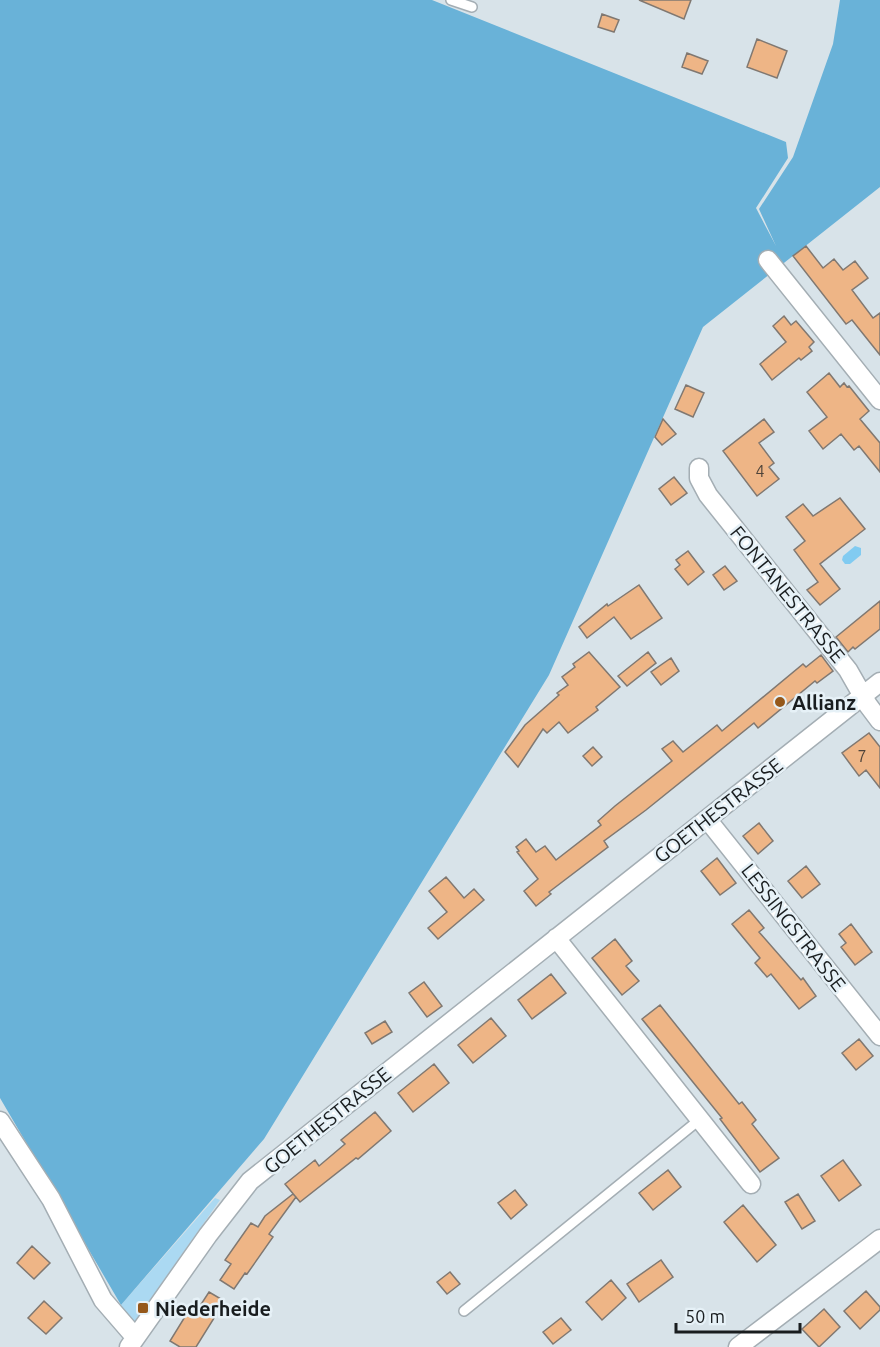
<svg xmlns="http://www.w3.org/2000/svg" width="880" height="1347" font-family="Ubuntu,sans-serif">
<rect width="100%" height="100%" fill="#d8e3e9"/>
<path fill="#abd9f2" d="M 215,1198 L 220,1200 L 133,1324 L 122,1318 L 121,1305 Z"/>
<path fill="#69b2d8" d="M 0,0 L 432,0 L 786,142 L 788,158 L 756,208 L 776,246 L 759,209 L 793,157 L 833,44 L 840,0 L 880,0 L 880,187 L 703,327 L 549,675 L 264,1139 L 121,1305 L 0,1098 Z"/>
<path fill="#81cbf1" d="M 855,546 L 861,548 L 861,555 L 850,564 L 845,564 L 842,560 L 843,556 Z"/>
<path fill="#eeb586" stroke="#807871" stroke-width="1.5" d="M 639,0 L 691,0 L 684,19 Z
M 602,14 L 619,20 L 614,32 L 598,27 Z
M 757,39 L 787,51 L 777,78 L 747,67 Z
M 687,53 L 708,61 L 702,74 L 682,67 Z
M 806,246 L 823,268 L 834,259 L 843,270 L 855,261 L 868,278 L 852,290 L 873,318 L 880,313 L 880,355 L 852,320 L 846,324 L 793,256 Z
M 784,316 L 791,325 L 796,321 L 814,342 L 809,347 L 812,351 L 801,360 L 799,358 L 772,380 L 760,364 L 786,342 L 773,326 Z
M 829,373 L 840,387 L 844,383 L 847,387 L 849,386 L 869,411 L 860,419 L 880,443 L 880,472 L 859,446 L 854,450 L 841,434 L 823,449 L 809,431 L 827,417 L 807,392 Z
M 686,385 L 704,393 L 693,417 L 675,409 Z
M 663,419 L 676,434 L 662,445 L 655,437 Z
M 764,419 L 774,432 L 759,443 L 774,463 L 769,467 L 779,479 L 757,496 L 723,451 Z
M 674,477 L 687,493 L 671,505 L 659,489 Z
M 840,498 L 865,529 L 820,564 L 840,589 L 820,605 L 807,590 L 818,582 L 794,550 L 805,541 L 786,517 L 803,504 L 813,516 Z
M 688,551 L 704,572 L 688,585 L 675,569 L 680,565 L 676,560 Z
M 725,566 L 737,581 L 724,590 L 713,575 Z
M 639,585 L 662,618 L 631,639 L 614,617 L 587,638 L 579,627 L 607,604 L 608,606 Z
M 880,601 L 880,629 L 855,649 L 853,647 L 848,652 L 836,637 Z
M 589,652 L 620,687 L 596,707 L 598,710 L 568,733 L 559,722 L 547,733 L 543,729 L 518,767 L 505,752 L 525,725 L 559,695 L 557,693 L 568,685 L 562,677 L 575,667 L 573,664 Z
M 648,652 L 656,663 L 627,686 L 618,676 Z
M 821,655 L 833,671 L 817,683 L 815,681 L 758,728 L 754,723 L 646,810 L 604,841 L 608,847 L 549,892 L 551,894 L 536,906 L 524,891 L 538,879 L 517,852 L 519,851 L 516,847 L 526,839 L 536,852 L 545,846 L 556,860 L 601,825 L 598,821 L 615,806 L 672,761 L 662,749 L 673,741 L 683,752 L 717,725 L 722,731 L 803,664 L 806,667 Z
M 671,658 L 679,671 L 661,685 L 651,672 Z
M 869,733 L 880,747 L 880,788 L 866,770 L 859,776 L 842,753 Z
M 593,747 L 602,757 L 592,766 L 583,756 Z
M 759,823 L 773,841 L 758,854 L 743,836 Z
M 717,858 L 736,883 L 720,895 L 701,871 Z
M 806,866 L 820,884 L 802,898 L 788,881 Z
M 446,877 L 464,898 L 474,889 L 484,900 L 438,939 L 428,928 L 447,912 L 429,891 Z
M 749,910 L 764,928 L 759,932 L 801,980 L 803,978 L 816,996 L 799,1009 L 771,974 L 767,977 L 755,963 L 760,958 L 732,924 Z
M 851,924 L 872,952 L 855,965 L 841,947 L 846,943 L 839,934 Z
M 615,939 L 632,961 L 626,966 L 639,981 L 622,995 L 592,958 Z
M 551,974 L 566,993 L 532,1019 L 518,1000 Z
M 424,982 L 442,1006 L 427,1017 L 409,993 Z
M 660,1005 L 739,1104 L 742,1102 L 756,1120 L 752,1124 L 779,1158 L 760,1172 L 720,1119 L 722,1118 L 642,1019 Z
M 491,1018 L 506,1036 L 473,1063 L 458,1045 Z
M 385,1021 L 392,1032 L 372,1044 L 365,1033 Z
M 859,1039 L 873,1056 L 856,1070 L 842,1053 Z
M 434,1064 L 449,1083 L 413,1112 L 398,1093 Z
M 375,1112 L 391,1131 L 358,1159 L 356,1158 L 300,1202 L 285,1184 L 315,1160 L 319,1166 L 345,1144 L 341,1140 Z
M 843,1160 L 861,1185 L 839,1201 L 821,1176 Z
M 668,1170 L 681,1187 L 653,1210 L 639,1193 Z
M 515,1190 L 527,1205 L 511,1219 L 498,1203 Z
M 293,1194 L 296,1197 L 269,1234 L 273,1237 L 247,1274 L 245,1273 L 234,1289 L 220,1280 L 231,1264 L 225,1260 L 251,1223 L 258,1227 L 265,1216 Z
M 798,1194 L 815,1221 L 802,1229 L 785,1202 Z
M 743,1205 L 776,1245 L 757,1262 L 724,1222 Z
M 32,1246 L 50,1263 L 34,1279 L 17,1263 Z
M 661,1260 L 673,1277 L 639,1302 L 627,1284 Z
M 450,1272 L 460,1284 L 447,1294 L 437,1282 Z
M 611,1280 L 626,1298 L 602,1320 L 586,1302 Z
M 866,1291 L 880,1307 L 880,1310 L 860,1329 L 844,1311 Z
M 209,1292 L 221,1299 L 213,1313 L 216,1315 L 196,1347 L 180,1347 L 170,1341 L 194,1302 L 200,1306 Z
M 44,1301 L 62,1318 L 46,1334 L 28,1318 Z
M 824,1309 L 840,1327 L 819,1347 L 802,1329 Z
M 561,1318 L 571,1330 L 553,1344 L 543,1332 Z"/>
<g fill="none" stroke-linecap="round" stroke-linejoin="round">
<defs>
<path id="lane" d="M 451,0 L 472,7
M 464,1311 L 699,1120"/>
<path id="street" d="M 768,260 L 880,400
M 699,468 L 699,478 L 708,495 L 848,670 L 868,705 L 880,721
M 707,819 L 880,1036
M 556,938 L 751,1184
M 0,1121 L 51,1199 L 103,1300 L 135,1337
M 129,1347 L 208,1235 L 250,1181 L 880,682
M 738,1347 L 880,1239"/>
</defs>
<use href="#lane" stroke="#a4aeb4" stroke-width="12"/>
<use href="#street" stroke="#a4aeb4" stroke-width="21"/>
<use href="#lane" stroke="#fff" stroke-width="9"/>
<use href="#street" stroke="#fff" stroke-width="18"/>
</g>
<g fill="#95581b" stroke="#e6f1f7" stroke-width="2">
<circle cx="780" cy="702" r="6"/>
<rect x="137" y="1302" width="12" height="12" rx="3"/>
</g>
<g text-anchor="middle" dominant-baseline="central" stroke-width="5" stroke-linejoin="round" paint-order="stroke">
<g font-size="16" fill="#4e4339">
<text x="760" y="471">4</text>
<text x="862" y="756">7</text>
</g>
<g font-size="20" fill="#191d1f" stroke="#e6f1f7">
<text transform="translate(788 594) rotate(51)">FONTANESTRASSE</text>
<text transform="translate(718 810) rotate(-38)">GOETHESTRASSE</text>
<text transform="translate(794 927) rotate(52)">LESSINGSTRASSE</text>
<text transform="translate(327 1120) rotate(-39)">GOETHESTRASSE</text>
</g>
<g font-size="20" font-weight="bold" fill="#191d1f" stroke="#e6f1f7" text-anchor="start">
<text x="792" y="702">Allianz</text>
<text x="155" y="1308">Niederheide</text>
</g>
</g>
<path d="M676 1323v9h124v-9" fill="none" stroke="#191d1f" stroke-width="3"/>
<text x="685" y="1323" font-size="18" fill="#191d1f" stroke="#e6f1f7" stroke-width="4.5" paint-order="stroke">50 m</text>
</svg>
